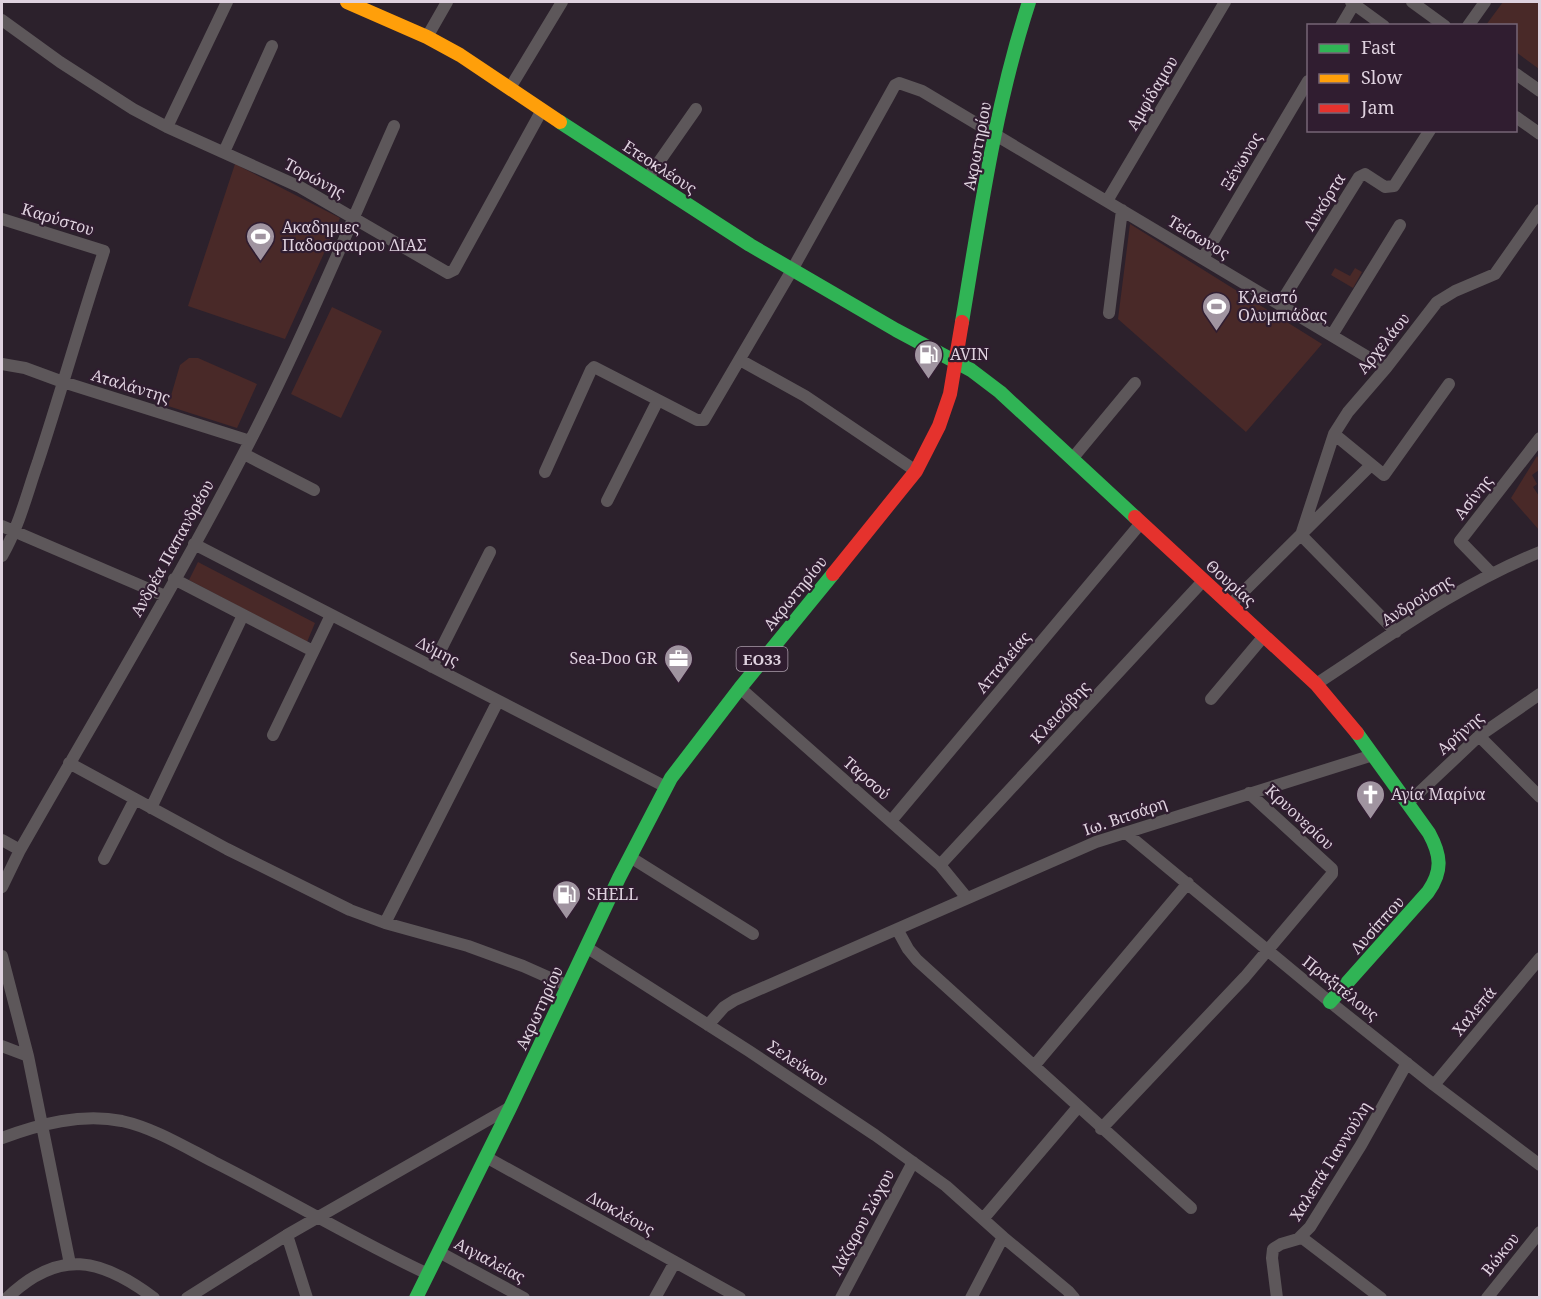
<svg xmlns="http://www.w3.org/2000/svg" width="1541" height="1299" font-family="'Noto Serif',serif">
<rect width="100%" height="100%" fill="#2c212c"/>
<path fill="#492928" d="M 1503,2 L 1539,2 L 1539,69 L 1516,52 L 1516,26 L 1486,25 Z
M 235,164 L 340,218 L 285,339 L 188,306 Z
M 1130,224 L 1322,344 L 1246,432 L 1118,319 Z
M 1335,268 L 1350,276 L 1355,268 L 1362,272 L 1353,288 L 1331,275 Z
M 332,307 L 382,331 L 341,418 L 291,394 Z
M 189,358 L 198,358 L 257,384 L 237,428 L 168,406 L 180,365 Z
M 1537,456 L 1539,459 L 1539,470 L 1532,475 L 1537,484 L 1533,487 L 1539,496 L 1539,530 L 1511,498 Z
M 198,562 L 315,623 L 307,642 L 189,580 Z"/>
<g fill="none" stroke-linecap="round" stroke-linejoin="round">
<path stroke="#5d575a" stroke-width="12" d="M 1351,2 L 1384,26
M 1412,2 L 1445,26
M 2,20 L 60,62 L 133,109 L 167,127 L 300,187 L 448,273 L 454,270 L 542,110
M 1341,26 L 1354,4
M 1468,26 L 1485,2
M 427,37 L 447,2
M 1516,74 L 1540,91
M 510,88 L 562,2
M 1516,117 L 1540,134
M 167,127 L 227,2
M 224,152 L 272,46
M 647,179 L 696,109
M 1107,201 L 1225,2
M 2,219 L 104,251 C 81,321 61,392 38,462 C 27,493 19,527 2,556
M 1203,258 L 1308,81
M 1280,304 L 1359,177 L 1365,174 L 1385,187 L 1394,186 L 1430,130
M 1109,313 L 1122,210
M 1332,335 L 1400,225
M 740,360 L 805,396 L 916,471
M 2,364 L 25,368 L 63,382 L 250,441
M 1334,434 L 1384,475 L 1449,384
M 244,454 L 314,490
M 1072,459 L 1135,383
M 545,472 L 591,370 L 594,367 L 697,420 L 704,420 L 792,270 L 889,96 L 895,85 L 899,83 L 922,91 L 994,134 L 1386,368
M 607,501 L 658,400
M 2,526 L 165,596
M 194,544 L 666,787
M 1492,574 L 1460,541 L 1540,438
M 174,579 L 313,651
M 1230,605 L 1371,465
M 1396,632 L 1301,535 L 1334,434 L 1348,412 L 1386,368 L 1437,302 L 1455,291 L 1495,274 L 1540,210
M 432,667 L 490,552
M 1316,684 C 1388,637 1460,584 1540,552
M 740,688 L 940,865 L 967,898
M 1211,699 L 1264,636
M 273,735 L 331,615
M 1479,736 L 1540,797
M 69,763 L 227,849 L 350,910 L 385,923 L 468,946 L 523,966 L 568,986
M 1408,803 L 1479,736 L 1540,694
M 151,808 L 243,615
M 891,821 L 1141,523
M 1126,833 L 1330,1002 L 1434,1085 L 1540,1165
M 2,840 L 20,850
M 630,857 L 753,934
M 104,859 L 135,799
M 940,865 L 1203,581
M 2,887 L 20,850 C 97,715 178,581 249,443 C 302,340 347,232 394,126
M 385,923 L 498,701
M 897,929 L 908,949 L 917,960 L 1191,1208
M 586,947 L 749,1051 L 875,1135 L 946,1186 L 1003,1237 L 971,1298
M 2,956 L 28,1056 L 70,1264
M 708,1025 L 724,1007 L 735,1000 L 1096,842 L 1373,755
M 2,1046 L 28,1056
M 1034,1066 L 1188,883
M 1434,1085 L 1540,958
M 1101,1129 L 1245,977 L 1332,874 L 1332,869 L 1249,793
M 2,1138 C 40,1124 81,1113 122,1121 C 154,1128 185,1147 214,1162 C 286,1198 355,1240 428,1274
M 486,1157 L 740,1298
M 983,1219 L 1078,1107
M 287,1235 L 307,1298
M 1003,1237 L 1068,1291 L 1074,1298
M 1301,1237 L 1381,1298
M 439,1252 L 524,1298
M 7,1298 C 59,1248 101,1258 154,1298
M 187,1298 L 287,1235 L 509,1108
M 655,1298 L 675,1262
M 841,1298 L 913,1162
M 1277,1298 L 1272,1258 L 1273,1249 L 1281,1244 L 1298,1239 L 1310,1227 L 1361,1145 L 1407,1063
M 1487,1298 L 1540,1232"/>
<path stroke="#30b455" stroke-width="14" d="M 560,122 L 750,245 L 896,330 L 971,370 L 1000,392 L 1135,517
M 962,322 C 980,215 995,106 1029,2
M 1330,1002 L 1428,892 C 1443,871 1441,855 1429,833 L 1357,733
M 416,1298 L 510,1108 L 619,878 L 671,778 L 740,688 L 833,574"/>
<path stroke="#ff9f0a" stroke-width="14" d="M 347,2 L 427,37 L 460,55 L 560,122"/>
<path stroke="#e5322d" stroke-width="14" d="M 1135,517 L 1316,684 L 1357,733
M 833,574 L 916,471 L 939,426 L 950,394 L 962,322"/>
</g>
<defs>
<symbol id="stadium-pin" viewBox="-11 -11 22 30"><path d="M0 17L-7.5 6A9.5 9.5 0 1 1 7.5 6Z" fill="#a094a0" stroke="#301d30"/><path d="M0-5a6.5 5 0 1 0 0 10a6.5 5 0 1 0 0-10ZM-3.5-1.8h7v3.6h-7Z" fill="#fff"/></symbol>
<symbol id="fuel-pin" viewBox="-11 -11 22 30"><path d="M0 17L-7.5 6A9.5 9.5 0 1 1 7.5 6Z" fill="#a094a0" stroke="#301d30"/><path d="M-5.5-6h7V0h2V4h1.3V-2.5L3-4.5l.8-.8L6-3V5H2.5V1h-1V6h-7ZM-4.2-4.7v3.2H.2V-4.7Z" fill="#fff"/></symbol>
<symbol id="office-pin" viewBox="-11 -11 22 30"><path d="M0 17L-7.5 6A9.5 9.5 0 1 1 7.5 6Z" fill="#a094a0" stroke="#301d30"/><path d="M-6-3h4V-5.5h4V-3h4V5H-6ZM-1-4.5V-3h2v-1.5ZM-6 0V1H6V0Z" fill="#fff"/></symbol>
<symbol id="church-pin" viewBox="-11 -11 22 30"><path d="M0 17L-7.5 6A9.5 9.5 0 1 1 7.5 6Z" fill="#a094a0" stroke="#301d30"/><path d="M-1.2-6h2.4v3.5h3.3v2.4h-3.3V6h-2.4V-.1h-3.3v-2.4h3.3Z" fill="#fff"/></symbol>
</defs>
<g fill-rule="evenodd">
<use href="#stadium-pin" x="244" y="220" width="33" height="45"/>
<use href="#stadium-pin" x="1200" y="290" width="33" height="45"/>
<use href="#fuel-pin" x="912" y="338" width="33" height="45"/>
<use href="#office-pin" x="662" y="642" width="33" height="45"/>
<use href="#church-pin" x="1354" y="778" width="33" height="45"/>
<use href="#fuel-pin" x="550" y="878" width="33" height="45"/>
</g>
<g text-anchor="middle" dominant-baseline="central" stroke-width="4.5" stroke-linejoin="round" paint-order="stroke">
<rect fill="#301d30" stroke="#aa9caa" stroke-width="1.5" x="736.5" y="647" width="51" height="24" rx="4.5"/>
<g font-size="15" font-weight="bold" fill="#dfd2df">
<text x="762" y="659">ΕΟ33</text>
</g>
<g font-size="16" fill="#dfd2df" stroke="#301d30">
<text transform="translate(1152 93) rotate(-59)">Αμφίδαμου</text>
<text transform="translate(977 146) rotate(-79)">Ακρωτηρίου</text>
<text transform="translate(1241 161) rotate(-59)">Ξένωνος</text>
<text transform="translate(660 167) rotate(33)">Ετεοκλέους</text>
<text transform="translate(315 178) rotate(28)">Τορώνης</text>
<text transform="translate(1324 202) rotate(-58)">Λυκόρτα</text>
<text transform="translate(58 219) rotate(17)">Καρύστου</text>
<text transform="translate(1199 237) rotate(31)">Τείσωνος</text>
<text transform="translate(1383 343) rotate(-51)">Αρχελάου</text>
<text transform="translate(131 386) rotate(17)">Αταλάντης</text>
<text transform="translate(1473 497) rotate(-52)">Ασίνης</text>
<text transform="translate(172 548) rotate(-61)">Ανδρέα Παπανδρέου</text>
<text transform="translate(1231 583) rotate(42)">Θουρίας</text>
<text transform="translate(795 593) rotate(-51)">Ακρωτηρίου</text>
<text transform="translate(1417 600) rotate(-32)">Ανδρούσης</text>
<text transform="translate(438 651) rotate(27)">Δύμης</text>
<text transform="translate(1003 662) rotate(-50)">Ατταλείας</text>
<text transform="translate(1060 712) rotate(-47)">Κλεισόβης</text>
<text transform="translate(1460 733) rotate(-41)">Αρήνης</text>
<text transform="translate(867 778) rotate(41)">Ταρσού</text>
<text transform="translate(1125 816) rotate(-19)">Ιω. Βιτσάρη</text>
<text transform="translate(1300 817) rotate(43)">Κρυονερίου</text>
<text transform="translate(1377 925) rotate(-48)">Λυσίππου</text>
<text transform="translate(1341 988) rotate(39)">Πραξιτέλους</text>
<text transform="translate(539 1008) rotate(-65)">Ακρωτηρίου</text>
<text transform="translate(1474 1011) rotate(-50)">Χαλεπά</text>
<text transform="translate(798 1063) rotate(33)">Σελεύκου</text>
<text transform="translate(1330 1161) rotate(-58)">Χαλεπά Γιαννούλη</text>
<text transform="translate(621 1213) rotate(29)">Διοκλέους</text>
<text transform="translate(862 1222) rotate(-62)">Λάζαρου Σώχου</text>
<text transform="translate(1500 1254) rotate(-51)">Βώκου</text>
<text transform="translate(490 1260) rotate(28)">Αιγιαλείας</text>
</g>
<g font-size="16" fill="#dfd2df" stroke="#301d30" text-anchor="start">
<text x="282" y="227">Ακαδημιες<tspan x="282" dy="18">Παδοσφαιρου ΔΙΑΣ</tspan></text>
<text x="1238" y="297">Κλειστό<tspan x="1238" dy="18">Ολυμπιάδας</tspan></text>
<text x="950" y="354">AVIN</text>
<text x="657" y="658" text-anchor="end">Sea-Doo GR</text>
<text x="1391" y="794">Αγία Μαρίνα</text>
<text x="587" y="894">SHELL</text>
</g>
</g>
<rect width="1541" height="1299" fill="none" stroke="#dfd2df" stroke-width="6"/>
<rect x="1307" y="24" width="210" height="108" fill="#301d30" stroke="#766576" stroke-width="1.5"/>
<rect x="1319" y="44" width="30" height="9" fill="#30b455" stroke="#766576" stroke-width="1.5"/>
<text x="1361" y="54" font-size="18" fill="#dfd2df">Fast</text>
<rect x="1319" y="74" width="30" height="9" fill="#ff9f0a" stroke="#766576" stroke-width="1.5"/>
<text x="1361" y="84" font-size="18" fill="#dfd2df">Slow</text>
<rect x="1319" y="104" width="30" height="9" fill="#e5322d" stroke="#766576" stroke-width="1.5"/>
<text x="1361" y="114" font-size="18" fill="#dfd2df">Jam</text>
</svg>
